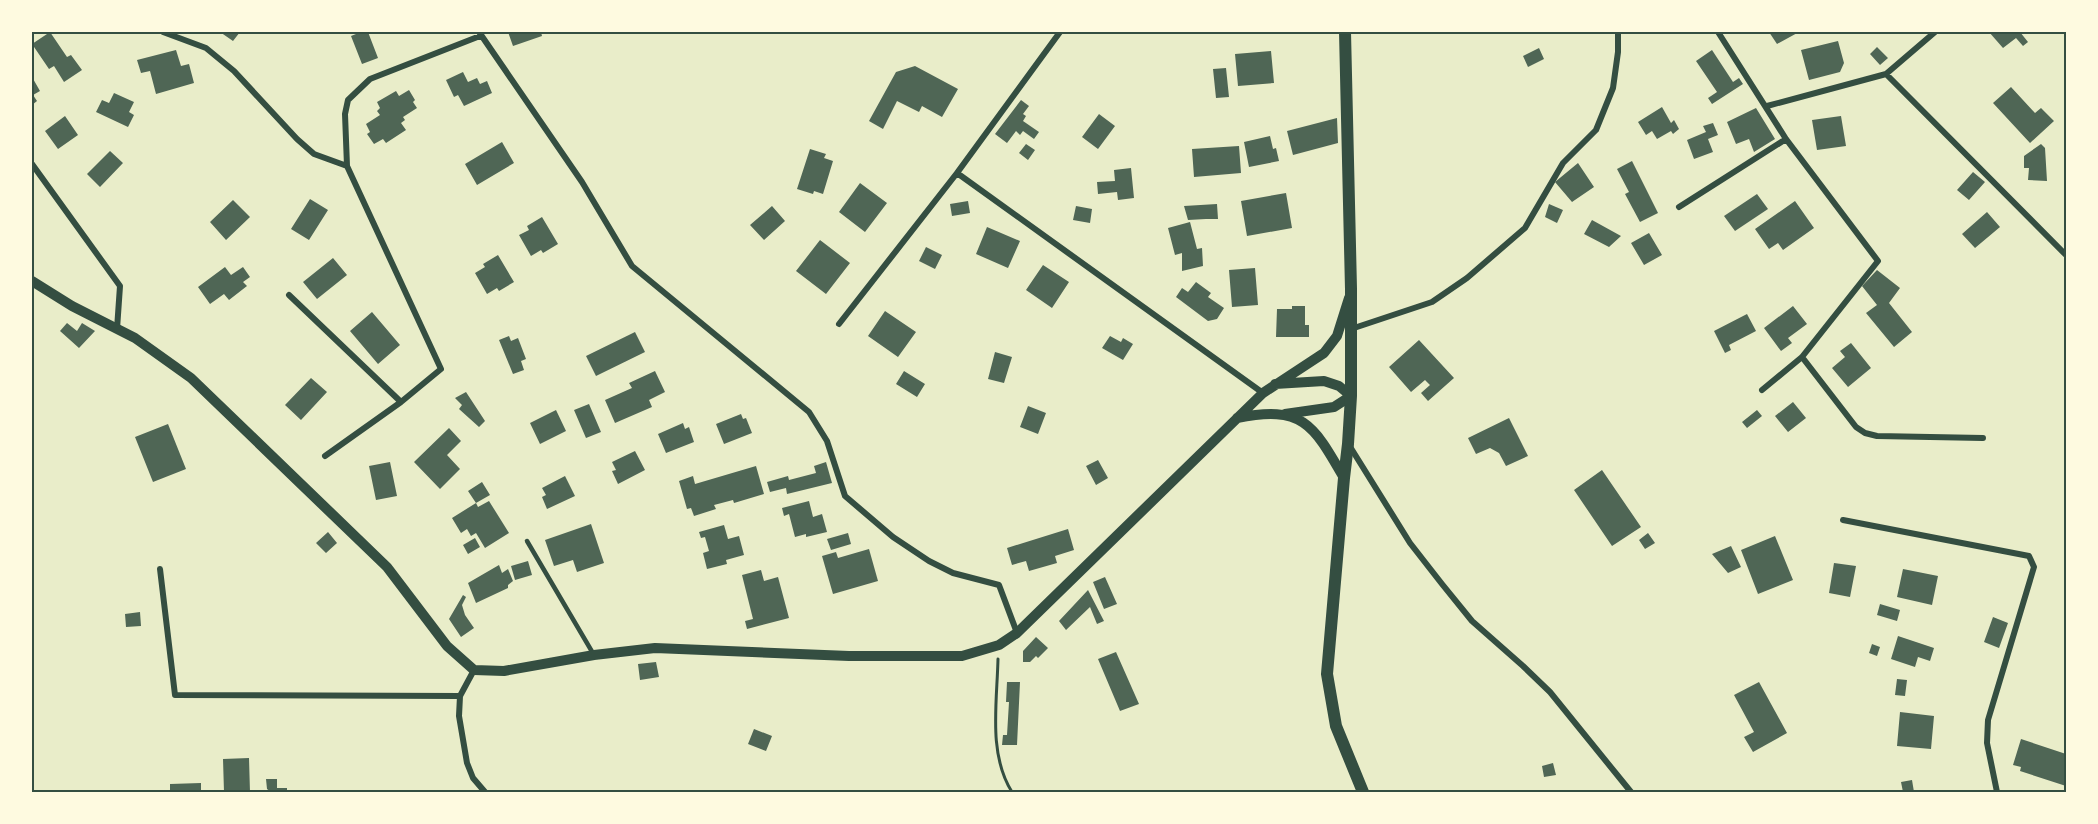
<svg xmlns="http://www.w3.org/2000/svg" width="2098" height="824" font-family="'DM Sans',sans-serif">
<rect width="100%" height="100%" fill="#e9edc9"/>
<path fill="#4f6655" d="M 50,32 L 67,57 L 71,55 L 82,70 L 64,82 L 54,66 L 49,69 L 32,44 Z
M 220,32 L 240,32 L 233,41 Z
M 361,32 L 368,32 L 378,58 L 362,64 L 351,36 Z
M 508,32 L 541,32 L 542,36 L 513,46 Z
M 1769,32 L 1799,32 L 1777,44 Z
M 1989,32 L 2020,32 L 2028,42 L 2023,46 L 2016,38 L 2003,48 Z
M 1838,41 L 1844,63 L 1840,72 L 1809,80 L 1801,50 Z
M 1877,47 L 1888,58 L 1880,65 L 1870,54 Z
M 1539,48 L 1544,59 L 1528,67 L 1523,56 Z
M 176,50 L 181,66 L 189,64 L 194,83 L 156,94 L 150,71 L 141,73 L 137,60 Z
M 1712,50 L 1733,82 L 1739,78 L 1743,84 L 1712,104 L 1708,98 L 1717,92 L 1696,61 Z
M 1271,51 L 1274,83 L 1238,86 L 1235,54 Z
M 915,66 L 958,89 L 942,117 L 922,106 L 919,112 L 897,101 L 883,129 L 869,121 L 896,72 Z
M 1226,68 L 1229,97 L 1216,98 L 1213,69 Z
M 463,72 L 468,82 L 477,78 L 480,84 L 487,81 L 492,93 L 464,106 L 458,95 L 454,97 L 446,80 Z
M 32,77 L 40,91 L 33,95 L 37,101 L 32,105 Z
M 2011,87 L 2035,113 L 2041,108 L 2054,121 L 2030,143 L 1993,103 Z
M 409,90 L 415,100 L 413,102 L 417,108 L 403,117 L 405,120 L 401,123 L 406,130 L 386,143 L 383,139 L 374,144 L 367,134 L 370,132 L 366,124 L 380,115 L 377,111 L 380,108 L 377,102 L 396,91 L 399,96 Z
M 114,93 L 134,102 L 129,112 L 134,115 L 128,127 L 96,112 L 102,100 L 109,103 Z
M 1021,100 L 1029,106 L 1023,114 L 1026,116 L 1023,121 L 1039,132 L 1034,139 L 1023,131 L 1020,135 L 1016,131 L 1007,143 L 995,134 Z
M 1662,107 L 1671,123 L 1674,120 L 1679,129 L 1673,134 L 1671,131 L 1657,139 L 1652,131 L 1646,135 L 1638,122 Z
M 1756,108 L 1775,139 L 1754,152 L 1749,139 L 1736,144 L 1727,122 Z
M 1099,114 L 1115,126 L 1098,149 L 1082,137 Z
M 65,116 L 78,135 L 58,149 L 45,131 Z
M 1841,116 L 1846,146 L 1817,150 L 1812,120 Z
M 1337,118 L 1338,143 L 1293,155 L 1287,131 Z
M 1713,123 L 1718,135 L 1708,139 L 1713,152 L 1694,159 L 1687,140 L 1706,132 L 1703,126 Z
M 1270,136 L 1273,149 L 1276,148 L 1279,161 L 1249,167 L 1244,142 Z
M 502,142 L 514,163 L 477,185 L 465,164 Z
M 1026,144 L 1035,150 L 1028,160 L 1019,153 Z
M 2041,144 L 2045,148 L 2047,181 L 2028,180 L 2029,168 L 2024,168 L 2024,156 Z
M 1239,146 L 1241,173 L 1194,177 L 1192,149 Z
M 810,149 L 826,154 L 824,158 L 833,161 L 823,194 L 814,191 L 813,194 L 797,189 Z
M 110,151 L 123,163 L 100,187 L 87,174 Z
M 1632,161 L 1658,213 L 1640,222 L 1625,194 L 1629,192 L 1617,169 Z
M 1578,163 L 1594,187 L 1572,202 L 1555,182 Z
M 1131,168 L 1134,198 L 1118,200 L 1117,192 L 1098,194 L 1097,182 L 1115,181 L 1114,170 Z
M 1973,172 L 1985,182 L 1969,200 L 1957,190 Z
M 860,183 L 887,203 L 865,232 L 839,212 Z
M 1286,193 L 1292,228 L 1247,236 L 1241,201 Z
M 1757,194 L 1768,209 L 1735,231 L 1724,216 Z
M 310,199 L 328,210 L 309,240 L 291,229 Z
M 233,200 L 250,217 L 226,240 L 210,222 Z
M 968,201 L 970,213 L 952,216 L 950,204 Z
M 1795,201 L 1814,228 L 1783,250 L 1778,243 L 1769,249 L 1755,229 Z
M 1217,204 L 1218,219 L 1206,219 L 1188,220 L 1184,206 Z
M 1549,204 L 1563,210 L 1557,223 L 1545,217 Z
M 772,206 L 785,221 L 764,240 L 750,225 Z
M 1076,206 L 1092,209 L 1090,223 L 1073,220 Z
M 1987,212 L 2000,227 L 1975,248 L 1962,234 Z
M 542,217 L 558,244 L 543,253 L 541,250 L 531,256 L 519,235 L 529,230 L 527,226 Z
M 1592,220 L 1621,236 L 1609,247 L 1584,234 Z
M 1190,222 L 1197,249 L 1202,248 L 1203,266 L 1182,271 L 1182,253 L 1175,255 L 1168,228 Z
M 987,227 L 1020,241 L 1008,268 L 976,254 Z
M 1649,233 L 1662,255 L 1644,265 L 1631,243 Z
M 820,240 L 850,263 L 826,294 L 796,271 Z
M 926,247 L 942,255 L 935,269 L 919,261 Z
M 498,255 L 514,282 L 499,291 L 497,288 L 487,294 L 475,273 L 485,267 L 483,264 Z
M 333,258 L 347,275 L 317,299 L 303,282 Z
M 1043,265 L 1069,282 L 1052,308 L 1026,290 Z
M 225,267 L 231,275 L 243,267 L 250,277 L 243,282 L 247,286 L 229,300 L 224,294 L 210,304 L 198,287 Z
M 1255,268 L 1258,305 L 1232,307 L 1229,270 Z
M 1877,270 L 1900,288 L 1889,303 L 1912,332 L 1894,347 L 1866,313 L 1877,305 L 1862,286 Z
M 1196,282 L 1211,293 L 1208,297 L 1224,308 L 1217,319 L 1208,321 L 1176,297 L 1182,288 L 1188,292 Z
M 1292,306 L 1305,306 L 1305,325 L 1309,325 L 1309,337 L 1276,337 L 1277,309 L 1292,309 Z
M 1793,306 L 1807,324 L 1788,338 L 1792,343 L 1781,351 L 1764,328 Z
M 885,311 L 916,332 L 898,357 L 868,336 Z
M 372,312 L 400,345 L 378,364 L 350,331 Z
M 1747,314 L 1756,331 L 1729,345 L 1731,350 L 1725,353 L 1714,331 Z
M 67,323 L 77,331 L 82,323 L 95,331 L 79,348 L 60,331 Z
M 635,332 L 645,352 L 596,376 L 586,356 Z
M 509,336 L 511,341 L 518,338 L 526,359 L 521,361 L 524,370 L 513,374 L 499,340 Z
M 1110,336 L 1121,342 L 1123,338 L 1133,344 L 1123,360 L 1102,348 Z
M 1419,340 L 1454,378 L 1428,401 L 1421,393 L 1430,385 L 1425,380 L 1411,392 L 1389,367 Z
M 1851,343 L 1871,368 L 1848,387 L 1832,368 L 1845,357 L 1840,351 Z
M 995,352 L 1012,357 L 1004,383 L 988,379 Z
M 655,371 L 665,392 L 649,400 L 652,407 L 615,423 L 605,400 L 632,388 L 629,383 Z
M 904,371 L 925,384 L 917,397 L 896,384 Z
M 311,378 L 327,392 L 301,420 L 285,405 Z
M 466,392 L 485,421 L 479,427 L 459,409 L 462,405 L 455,398 Z
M 1793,402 L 1806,418 L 1788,432 L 1775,416 Z
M 589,404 L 601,432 L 586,438 L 574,410 Z
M 1028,406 L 1046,413 L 1038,434 L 1020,427 Z
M 556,410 L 566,431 L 540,444 L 530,423 Z
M 1757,410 L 1762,416 L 1747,428 L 1742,422 Z
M 741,414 L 743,419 L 746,418 L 752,433 L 724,444 L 716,424 Z
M 1509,418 L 1528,456 L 1506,466 L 1499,453 L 1490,448 L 1476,454 L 1468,438 Z
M 683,423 L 685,429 L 689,427 L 694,442 L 666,453 L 658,434 Z
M 168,424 L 186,469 L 153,482 L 135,437 Z
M 449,428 L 461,441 L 447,455 L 460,469 L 440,489 L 414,462 Z
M 635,451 L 645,470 L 618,484 L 612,471 L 616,470 L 612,462 Z
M 1098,460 L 1108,478 L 1096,485 L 1086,466 Z
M 390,462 L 397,496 L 376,500 L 369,466 Z
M 826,462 L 832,483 L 787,494 L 786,488 L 770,492 L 767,482 L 788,476 L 789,480 L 816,473 L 814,466 Z
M 756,466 L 764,494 L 734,503 L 733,500 L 714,505 L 716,509 L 694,516 L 691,508 L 687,509 L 679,481 L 693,476 L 695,484 Z
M 1602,470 L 1641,527 L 1612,546 L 1574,490 Z
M 565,476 L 575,496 L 547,509 L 542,497 L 546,495 L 542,488 Z
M 482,482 L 490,495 L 476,503 L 468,491 Z
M 489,501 L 509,533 L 485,548 L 476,533 L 471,536 L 467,529 L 461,533 L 452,518 L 476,503 L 478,507 Z
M 809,501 L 813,517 L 822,514 L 827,532 L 806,537 L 806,534 L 795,537 L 789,514 L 784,516 L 782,508 Z
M 591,524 L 604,563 L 577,572 L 573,560 L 554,566 L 545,540 Z
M 724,525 L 728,539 L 739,536 L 744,555 L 726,560 L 727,564 L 707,569 L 703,553 L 709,551 L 705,537 L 701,538 L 699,532 Z
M 1068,529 L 1074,550 L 1055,556 L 1057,563 L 1029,571 L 1026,561 L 1012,565 L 1007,548 Z
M 328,532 L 337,543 L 326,553 L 316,543 Z
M 848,533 L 851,544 L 831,550 L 827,539 Z
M 1648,533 L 1655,543 L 1645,549 L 1639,540 Z
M 1775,536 L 1793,580 L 1758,594 L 1741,550 Z
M 475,538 L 480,547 L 468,554 L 463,545 Z
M 1731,546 L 1741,567 L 1728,573 L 1712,554 Z
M 869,549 L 878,581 L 833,594 L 822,556 L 836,552 L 838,558 Z
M 528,561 L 532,575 L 515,580 L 511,566 Z
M 1834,563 L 1856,566 L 1850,597 L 1829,593 Z
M 499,565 L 502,573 L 508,569 L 513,581 L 508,585 L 508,588 L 476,603 L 468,583 Z
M 1903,569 L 1938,576 L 1932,605 L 1897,597 Z
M 761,570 L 764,581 L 778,577 L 789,618 L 747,629 L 745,621 L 753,619 L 742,575 Z
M 1105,577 L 1117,604 L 1104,609 L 1093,582 Z
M 1088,590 L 1104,621 L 1097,624 L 1090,607 L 1066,630 L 1059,621 Z
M 463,595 L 466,597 L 462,605 L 465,615 L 474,628 L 461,637 L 449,619 Z
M 1880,604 L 1900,610 L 1897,621 L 1877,615 Z
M 140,612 L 141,626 L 126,627 L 125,614 Z
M 1993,617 L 2008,623 L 1999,648 L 1984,642 Z
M 1898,636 L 1934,648 L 1930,661 L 1918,657 L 1915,667 L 1891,659 Z
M 1036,637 L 1048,648 L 1038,658 L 1036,656 L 1030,662 L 1023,662 L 1023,651 Z
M 1872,644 L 1880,647 L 1877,656 L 1869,653 Z
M 1116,652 L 1139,704 L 1120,711 L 1098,659 Z
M 656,662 L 659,677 L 640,680 L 638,664 Z
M 1897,679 L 1907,680 L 1905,696 L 1895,695 Z
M 1007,682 L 1020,682 L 1017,745 L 1002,745 L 1003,735 L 1007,735 L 1009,702 L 1006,702 Z
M 1759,682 L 1787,733 L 1753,752 L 1744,737 L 1754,732 L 1734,695 Z
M 1900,712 L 1934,716 L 1931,749 L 1897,746 Z
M 754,729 L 772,736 L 766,751 L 748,744 Z
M 2021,739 L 2066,754 L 2066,786 L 2020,771 L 2021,767 L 2013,765 Z
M 249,758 L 250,792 L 224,792 L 223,759 Z
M 1553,763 L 1556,775 L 1544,777 L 1542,766 Z
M 266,779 L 277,779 L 277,788 L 287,788 L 287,792 L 271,792 L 267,789 Z
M 1912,780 L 1914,792 L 1903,792 L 1901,782 Z
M 201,783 L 201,792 L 170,792 L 170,784 Z"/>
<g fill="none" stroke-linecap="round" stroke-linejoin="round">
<path stroke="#344e41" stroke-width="3" d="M 998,659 C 997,703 988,754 1012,792"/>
<path stroke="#344e41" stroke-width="4.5" d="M 527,541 L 594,655"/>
<path stroke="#344e41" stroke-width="6" d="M 163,32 L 206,48 L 234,71 L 297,139 L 314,154 L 347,166
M 479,32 L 582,182 L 632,266 L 809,412 L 827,441 L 845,496 L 893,537 L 929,561 L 953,573 L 999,585 L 1017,633
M 1060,32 L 957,173 L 1263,393
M 1718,32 L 1786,139 L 1878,261 L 1802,357 L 1762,390
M 1886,74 L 2066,255
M 1767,106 L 1886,74 L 1935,32
M 32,164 L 120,286 L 117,329
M 1679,207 L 1786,139
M 289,295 L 401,402
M 839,324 L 957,173
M 1351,329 L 1432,302 L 1467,278 L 1525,228 L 1563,163 L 1596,130 L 1613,88 L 1618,52 L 1618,32
M 1802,357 L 1856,427 L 1865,433 L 1877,436 L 1983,438
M 1349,445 L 1410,543 L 1442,584 L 1472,621 L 1523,666 L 1550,692 L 1631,792
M 325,456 L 401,402 L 441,369 L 347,166 L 345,114 L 348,100 L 370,79 L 480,36
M 1843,520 L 2029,556 L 2034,567 L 1988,720 L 1987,743 L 1997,792
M 160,569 L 175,695 L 460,696
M 474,670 L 460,696 L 459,716 L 467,763 L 473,778 L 485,792"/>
<path stroke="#344e41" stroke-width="10" d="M 32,281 L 72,306 L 135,338 L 191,378 L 387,567 L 447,646 L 474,670 L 504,671 L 594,655 L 655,648 L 849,656 L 962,656 L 999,645 L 1017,633 L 1263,393 L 1324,353 L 1337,336 L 1349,298
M 1275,384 L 1324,381 L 1339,386 L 1351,396 L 1334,407 L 1285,414
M 1237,418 C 1303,405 1313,424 1344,478"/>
<path stroke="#344e41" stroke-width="12" d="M 1345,32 L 1351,289 L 1351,396 L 1348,444 L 1344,478 L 1327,674 L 1336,726 L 1363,792"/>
</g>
<rect width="2098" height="824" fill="none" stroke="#fefae0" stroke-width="66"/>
<rect x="33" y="33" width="2032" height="758" fill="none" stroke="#344e41" stroke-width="2"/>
</svg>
